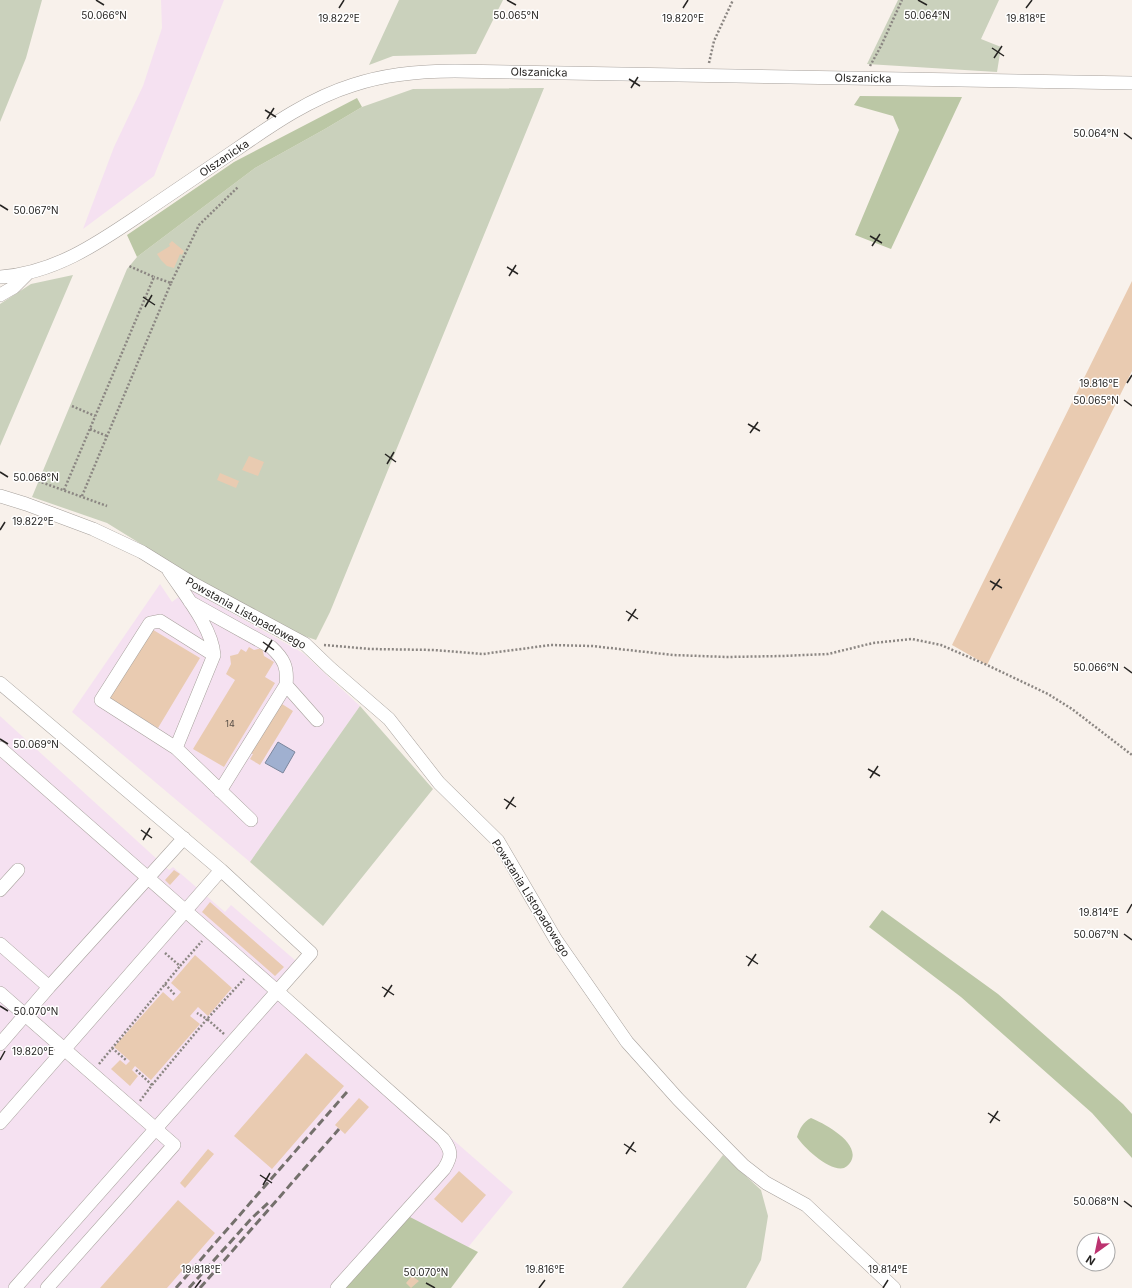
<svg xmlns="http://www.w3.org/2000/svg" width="1132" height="1288" font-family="Inter,sans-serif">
<rect width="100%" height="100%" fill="#f8f1eb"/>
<path fill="#f5e1f1" d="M 161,0 L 224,0 L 154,176 L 83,229 L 114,147 L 143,86 L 162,28 Z
M 160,584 L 172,602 L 189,589 L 303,653 L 360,706 L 250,862 L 72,712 Z
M 0,716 L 169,870 L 173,867 L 225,912 L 231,905 L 296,961 L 276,985 L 513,1192 L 435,1288 L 0,1288 Z"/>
<path fill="#cad1bc" d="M 0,0 L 42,0 L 26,58 L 0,122 Z
M 399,0 L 503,0 L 476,54 L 393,56 L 369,65 Z
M 898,0 L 999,0 L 981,39 L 1001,47 L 997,72 L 867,64 Z
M 544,88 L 330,612 L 316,640 L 290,631 L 188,576 L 149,549 L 107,523 L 32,497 L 127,269 L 137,257 L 255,168 L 325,129 L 362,107 L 413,89 Z
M 73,275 L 0,446 L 0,304 L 31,284 Z
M 360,706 L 433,789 L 323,926 L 250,862 Z
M 723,1155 L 761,1190 L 768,1216 L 761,1260 L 746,1288 L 622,1288 Z"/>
<path fill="#bbc7a5" d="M 860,96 L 962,97 L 891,249 L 855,235 L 899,130 L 893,116 L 854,105 Z
M 357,98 L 362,107 L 325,129 L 255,168 L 137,257 L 127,235 L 234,162 Z
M 882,910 L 998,994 L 1123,1104 L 1132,1114 L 1132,1158 L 1092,1113 L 961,997 L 869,927 Z
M 811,1118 C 823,1123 858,1141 852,1159 C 851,1162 848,1166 844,1168 C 830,1172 804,1148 797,1137 C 800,1128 803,1122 811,1118 Z
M 408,1216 L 478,1252 L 451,1288 L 343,1288 Z"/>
<path fill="#a0b0d0" stroke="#7b869c" d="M 278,742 L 295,752 L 283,773 L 265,763 Z"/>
<path fill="#e9cbb1" d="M 172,241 L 184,251 L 182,255 L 180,254 L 174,268 L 167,266 L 161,260 L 157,254 L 170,246 L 169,244 Z
M 1132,281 L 1132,371 L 987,665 L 952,645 Z
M 249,456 L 264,462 L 258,476 L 242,470 Z
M 220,473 L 239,481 L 236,488 L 217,480 Z
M 150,628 L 200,658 L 158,728 L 108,698 Z
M 249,647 L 254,650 L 262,648 L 264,656 L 274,662 L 265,677 L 275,683 L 224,767 L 193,749 L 235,680 L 226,674 L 231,664 L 230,656 L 238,654 L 241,649 L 246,652 Z
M 282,704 L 293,711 L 260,765 L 250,759 L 253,754 L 250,753 L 279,705 L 281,706 Z
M 174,870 L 180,874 L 170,885 L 165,880 Z
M 210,902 L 284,967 L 275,976 L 202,912 Z
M 195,955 L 232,988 L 208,1016 L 198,1007 L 190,1016 L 200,1024 L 151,1080 L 135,1066 L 132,1070 L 138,1076 L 130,1086 L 111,1069 L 120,1060 L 126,1065 L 130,1061 L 114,1047 L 163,992 L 173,1001 L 181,992 L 171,983 Z
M 306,1053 L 344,1086 L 272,1169 L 234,1136 Z
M 359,1098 L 369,1107 L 345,1134 L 335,1125 Z
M 208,1149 L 214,1154 L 185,1188 L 180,1183 Z
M 459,1171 L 486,1195 L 462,1223 L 434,1199 Z
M 178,1200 L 215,1233 L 167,1288 L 100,1288 Z
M 412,1276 L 419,1281 L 411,1288 L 406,1283 Z"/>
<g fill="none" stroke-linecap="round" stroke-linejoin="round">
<defs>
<path id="minor" d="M 0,277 C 57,273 101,241 147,210 C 177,190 207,169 237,149 C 273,124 311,98 353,85 C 386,74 420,71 455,71 L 1132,83
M 0,295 L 14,287 L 28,273
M 0,496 L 26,504 L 93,529 L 142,552 L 192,583 L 305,644 L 330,668 L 389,719 L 439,783 L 498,841 L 556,940 L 627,1042 L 678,1099 L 743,1165 L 766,1183 L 806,1205 L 894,1288
M 169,571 C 184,594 212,627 214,655 L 176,748 L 251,820
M 190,602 L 271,647 C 284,659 288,667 286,685 L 220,791
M 0,683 L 221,870 L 311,953 L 15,1288
M 286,685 L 317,720
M 0,748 L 278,992 L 443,1139 C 452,1151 452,1156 444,1169 L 337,1288
M 176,748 L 101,700 L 150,623 L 160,621 L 214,655
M 0,890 L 18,870
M 0,944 L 49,987
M 0,993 L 174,1145 L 47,1288
M 0,1044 L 49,987 L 184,838
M 0,1123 L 221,870"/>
</defs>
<use href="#minor" stroke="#a7a19c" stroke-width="14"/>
<path stroke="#8b8682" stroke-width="2.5" stroke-dasharray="2 2" stroke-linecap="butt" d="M 709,63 L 714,41 L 733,0
M 870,66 L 881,46 L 902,0
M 171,283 L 199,225 L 238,187
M 72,406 L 95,416
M 90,429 L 107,436
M 38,481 L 107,506
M 64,490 L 154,277 L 129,266
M 82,496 L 171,283 L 154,277
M 324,645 L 371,649 L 434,650 L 483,654 L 551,645 L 592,646 L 673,655 L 727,657 L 782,656 L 828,654 L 873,643 L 912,639 L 941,645 L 987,665 L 1048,694 L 1072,709 L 1132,755
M 165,953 L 180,966 L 202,941
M 165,984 L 175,995
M 224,1034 L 207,1019 L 244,979
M 112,1048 L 126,1060
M 99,1064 L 180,966
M 136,1070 L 152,1085 L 140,1101
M 152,1085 L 207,1019 L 197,1013"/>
<use href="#minor" stroke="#fff" stroke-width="13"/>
<path stroke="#74706c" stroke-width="3" stroke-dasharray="8 4" stroke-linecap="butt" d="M 176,1288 L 347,1092
M 189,1288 L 252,1218 L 268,1203
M 200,1288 L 339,1129"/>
</g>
<path fill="none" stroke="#262422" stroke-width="1.5" d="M 96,0 L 104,5M 507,0 L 516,5M 918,0 L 927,5M 339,8 L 344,0M 683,8 L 688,0M 1026,8 L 1032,0M 992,48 L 1004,56M 994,58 L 1002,46M 629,79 L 640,86M 631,88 L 638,77M 265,110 L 276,117M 267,119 L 274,108M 1124,133 L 1132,139M 0,205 L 8,210M 870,236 L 882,243M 872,246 L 880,234M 507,267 L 518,274M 509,276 L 516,265M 143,297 L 155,305M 145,307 L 152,295M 1127,383 L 1132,375M 1124,400 L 1132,406M 748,424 L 760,431M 750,433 L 758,422M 385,454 L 396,462M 387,464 L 394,452M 0,472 L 8,477M 0,530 L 5,522M 990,581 L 1002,588M 992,590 L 1000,579M 626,611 L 638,619M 628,621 L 636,609M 263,642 L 274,650M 265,652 L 272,640M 1124,667 L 1132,673M 0,739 L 8,744M 868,769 L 880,776M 870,778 L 878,766M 504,799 L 516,807M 506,809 L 514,797M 141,830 L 152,838M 143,840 L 150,828M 1127,913 L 1132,904M 1124,934 L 1132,940M 746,956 L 758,964M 748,966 L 756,954M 382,987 L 394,995M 384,997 L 392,985M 0,1006 L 8,1011M 0,1060 L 5,1051M 988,1113 L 1000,1121M 990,1123 L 998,1111M 624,1144 L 636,1152M 626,1154 L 634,1142M 260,1175 L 272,1183M 263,1185 L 270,1173M 1124,1201 L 1132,1207M 426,1283 L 435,1288M 195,1288 L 201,1280M 539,1288 L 545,1280M 883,1288 L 888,1280"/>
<g text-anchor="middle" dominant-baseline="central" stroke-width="3" stroke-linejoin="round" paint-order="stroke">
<g font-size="9" fill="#574e46">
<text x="230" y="723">14</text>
</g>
<g font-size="11" fill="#262422" stroke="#fff">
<text transform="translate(539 72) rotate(1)">Olszanicka</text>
<text transform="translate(863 78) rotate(1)">Olszanicka</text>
<text transform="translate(224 158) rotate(-34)">Olszanicka</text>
<text transform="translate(246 613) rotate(29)">Powstania Listopadowego</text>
<text transform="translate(531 898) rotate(58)">Powstania Listopadowego</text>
</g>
</g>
<g font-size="10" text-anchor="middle" fill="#262422" stroke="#fff" stroke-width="3" stroke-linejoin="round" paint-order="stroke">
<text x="104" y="19">50.066°N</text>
<text x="516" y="19">50.065°N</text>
<text x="927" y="19">50.064°N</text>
<text x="683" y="22">19.820°E</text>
<text x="339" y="22">19.822°E</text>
<text x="1026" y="22">19.818°E</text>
<text x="1096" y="137">50.064°N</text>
<text x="36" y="214">50.067°N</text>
<text x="1099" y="387">19.816°E</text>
<text x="1096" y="404">50.065°N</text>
<text x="36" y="481">50.068°N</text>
<text x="33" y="525">19.822°E</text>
<text x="1096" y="671">50.066°N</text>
<text x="36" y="748">50.069°N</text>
<text x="1099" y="916">19.814°E</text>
<text x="1096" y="938">50.067°N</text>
<text x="36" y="1015">50.070°N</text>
<text x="33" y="1055">19.820°E</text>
<text x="1096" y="1205">50.068°N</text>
<text x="201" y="1273">19.818°E</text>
<text x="545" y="1273">19.816°E</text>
<text x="888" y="1273">19.814°E</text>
<text x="426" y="1276">50.070°N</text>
</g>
<g transform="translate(1096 1252) rotate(213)"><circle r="19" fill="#ffffff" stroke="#a8a7a7"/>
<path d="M0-3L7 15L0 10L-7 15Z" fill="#bc3370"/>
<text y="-6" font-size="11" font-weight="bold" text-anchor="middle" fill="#262422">N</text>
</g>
</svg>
